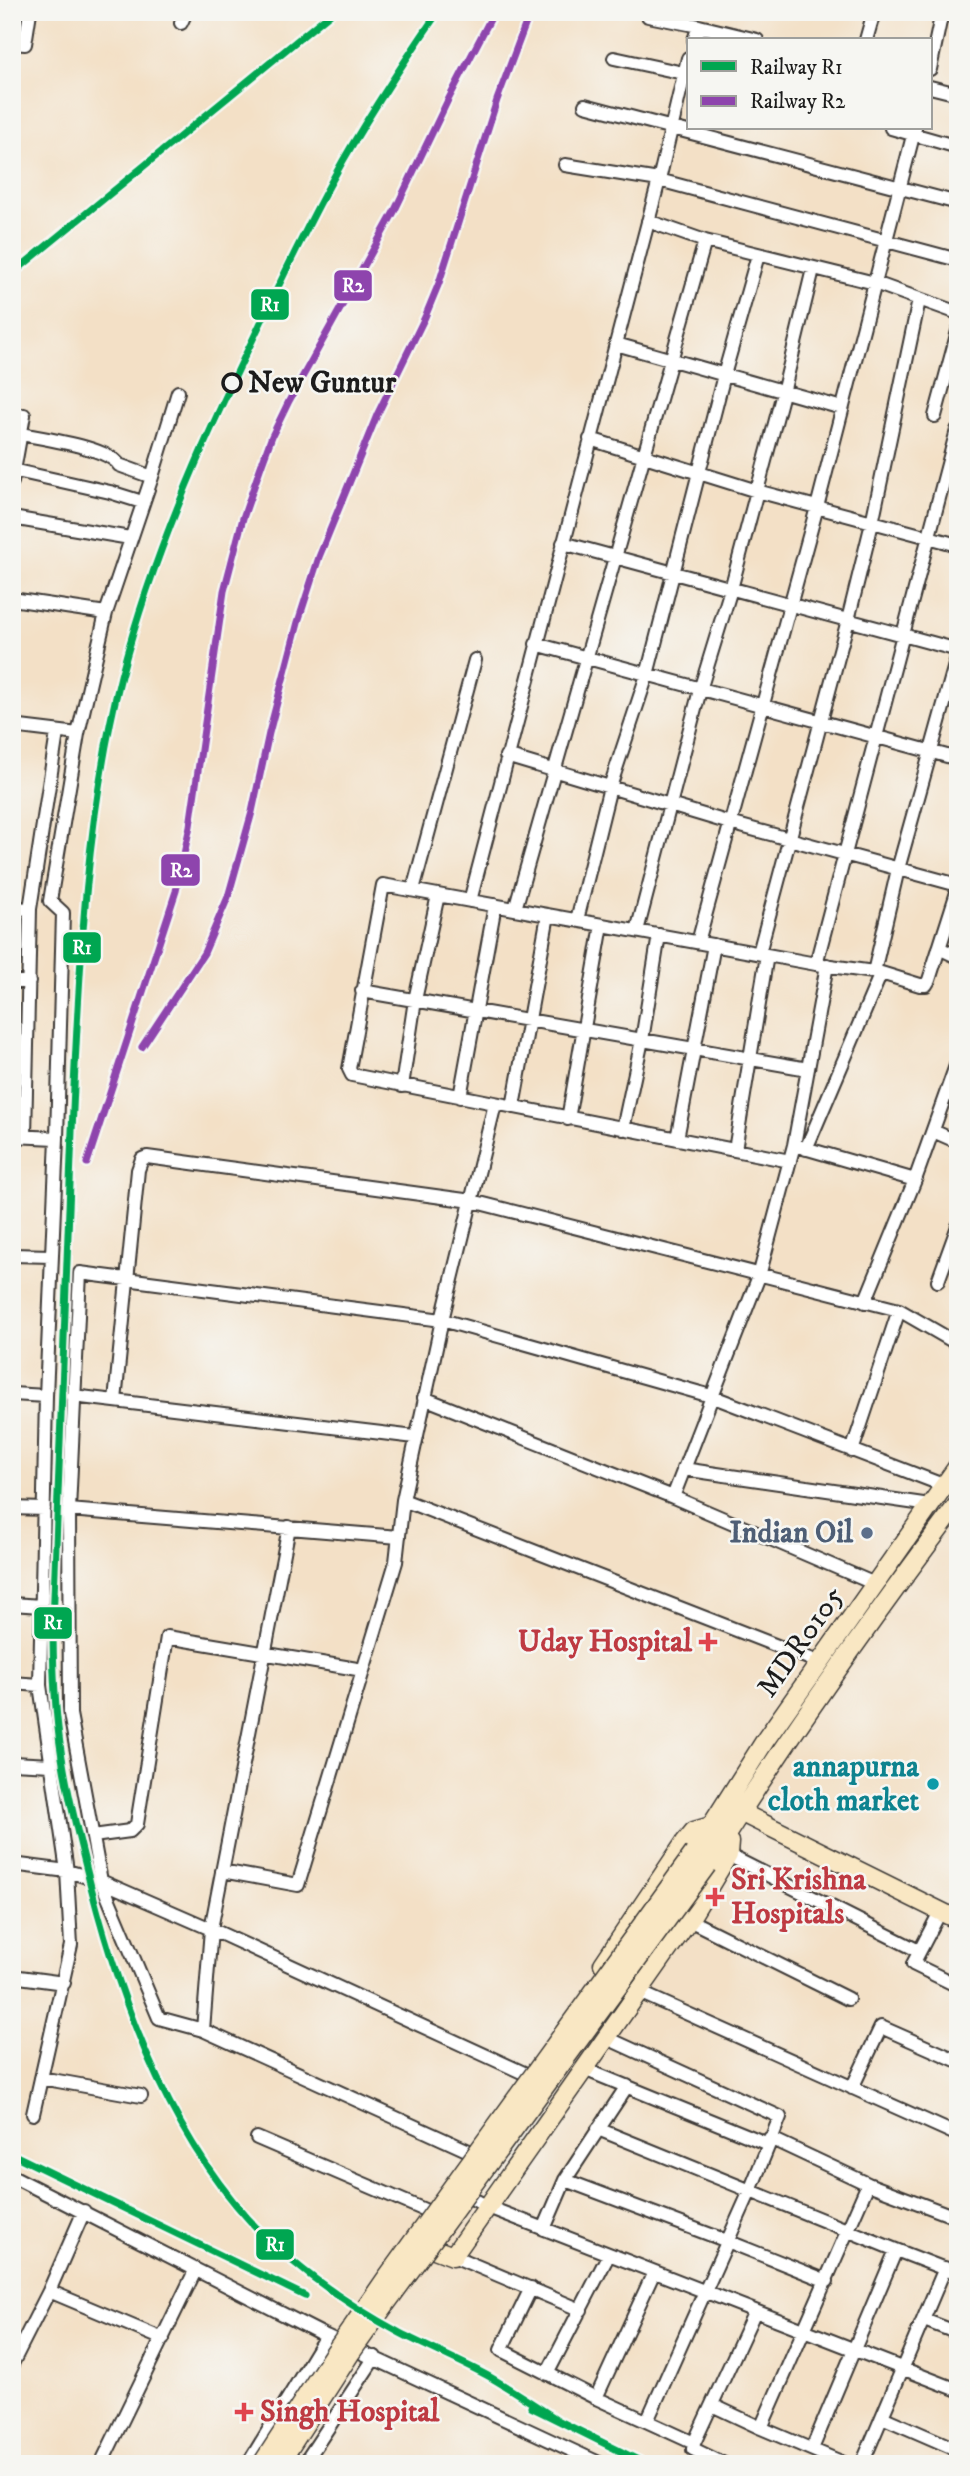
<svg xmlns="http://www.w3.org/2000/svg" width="970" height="2476" font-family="'IM FELL DW Pica',serif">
<rect width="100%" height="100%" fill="#f6f6f2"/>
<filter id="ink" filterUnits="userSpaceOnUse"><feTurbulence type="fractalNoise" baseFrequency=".0143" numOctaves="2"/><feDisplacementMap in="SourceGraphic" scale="14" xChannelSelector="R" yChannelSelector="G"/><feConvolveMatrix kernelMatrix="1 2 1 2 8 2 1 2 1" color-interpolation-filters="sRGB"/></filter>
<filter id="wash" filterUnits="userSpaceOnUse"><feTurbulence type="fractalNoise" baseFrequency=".00686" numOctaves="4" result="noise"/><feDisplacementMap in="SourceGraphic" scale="28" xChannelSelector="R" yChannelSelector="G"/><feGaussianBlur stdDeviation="1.57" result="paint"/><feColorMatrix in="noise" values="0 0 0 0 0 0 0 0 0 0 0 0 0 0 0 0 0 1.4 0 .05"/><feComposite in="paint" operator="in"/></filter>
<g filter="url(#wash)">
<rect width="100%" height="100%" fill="#f3e0c6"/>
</g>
<g filter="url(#ink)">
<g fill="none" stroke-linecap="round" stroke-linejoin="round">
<defs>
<path id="street" d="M 648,16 L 699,26 L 757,40
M 181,23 L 186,12
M 694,40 L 699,26
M 866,40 L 874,12
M 12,43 L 25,44 L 30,12
M 614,58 L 688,74
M 930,69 L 942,12
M 930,87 L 958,94
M 585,105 L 958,203
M 891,128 L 958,147
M 565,165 L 659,180 L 958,260
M 648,221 L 705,241 L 875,283 L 958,313
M 616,344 L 842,408
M 935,416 L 958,331
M 12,432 C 36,438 107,446 119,465 L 152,477
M 590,439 L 757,491 L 958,545
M 12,470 L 110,492 L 142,502
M 12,482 L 24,415
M 12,518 L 130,538
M 563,543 L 958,650
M 12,599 L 106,613
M 536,644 L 958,759
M 12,726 L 78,734
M 506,756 L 730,823 L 958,885
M 413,890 L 475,660
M 470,901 L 659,180 L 688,58
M 12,908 L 30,909
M 515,909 L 705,241
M 577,920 L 610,787 L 647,675 L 724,375 L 758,255
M 637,931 L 700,690 L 731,589 L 783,393 L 813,269
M 698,942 L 817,507 L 915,128
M 939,948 L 958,957
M 759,953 L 848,620 L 872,523 L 919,300
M 816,964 L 957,430
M 874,972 L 898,869 L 958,654
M 12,982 L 29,982
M 362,991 L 808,1069
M 402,1086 L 415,1000 L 438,895
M 460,1097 L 495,905
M 495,1104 L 442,1320 L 403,1500 L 821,1663
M 513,1107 L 548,915
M 568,1119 L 602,925
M 623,1129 L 642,1040 L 659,935
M 933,1131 L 958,1142
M 12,1136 L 57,1138
M 25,1136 L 30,909 L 57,733
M 677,1139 L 714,945
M 794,1145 L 915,1180 L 958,1060
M 806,1149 L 881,973
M 735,1150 L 767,955
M 790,1161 L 352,1075 L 349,1069 L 383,885 L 816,964 L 881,973 L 920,985 L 926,985 L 929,980 L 958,889
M 12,1255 L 51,1256
M 938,1281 L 958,1226
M 865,1302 L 915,1180
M 12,1394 L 46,1396
M 73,1396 L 415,1437
M 424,1398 L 673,1497 L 875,1584
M 115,1401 L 138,1170 L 142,1159 L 147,1157 L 472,1201 L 899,1310 L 958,1344
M 852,1451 L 899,1310
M 683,1469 L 930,1505
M 673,1497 L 759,1276 L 794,1145 L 827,965
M 12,1508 L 44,1509
M 69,1510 L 399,1537
M 12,1604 L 41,1606
M 12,1683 L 40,1685
M 12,1763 L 52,1765
M 93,1836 L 130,1831 L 137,1824 L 167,1637 L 363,1670
M 728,1855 L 919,1951
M 12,1864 L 67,1871 L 101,1881 L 211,1929 L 526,2074
M 222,1871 L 298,1885 L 396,1562 L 403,1500
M 940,1912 L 913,1964 L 958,1986
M 689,1920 L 848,1999
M 12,1976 L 64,1983
M 639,1992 L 958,2135
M 203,2030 L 211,1929 L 289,1527
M 607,2038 L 780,2117 L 750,2191 L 647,2421
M 584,2069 L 768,2144
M 41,2078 L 141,2096
M 852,2088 L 881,2027 L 958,2061
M 33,2114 L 71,1945 L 67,1871 L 40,1685 L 46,1396 L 57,1138 L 63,913 L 50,901 L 78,734 L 106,613 L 152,477 L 178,392
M 598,2129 L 896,2250 L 958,2274
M 257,2138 L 427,2211
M 770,2138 L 868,2184 L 958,2218
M 471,2152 L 203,2030 L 159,2018 L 101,1881 L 70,1714 L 69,1510 L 80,1273 L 442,1320 L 711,1396 L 943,1485
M 12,2176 L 326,2336 L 601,2464
M 565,2180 L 727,2241 L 827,2281
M 460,2192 L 488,2207 L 958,2390
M 544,2229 L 565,2180 L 627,2086
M 453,2256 L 581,2310
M 531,2288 L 501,2350 L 596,2398 L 654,2272
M 49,2291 L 163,2339
M 924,2320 L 958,2333
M 12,2364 L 49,2291 L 84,2211
M 547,2374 L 609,2254
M 596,2398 L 694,2443
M 712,2405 L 761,2428 L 846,2464
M 882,2417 L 958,2450
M 761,2428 L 868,2184
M 812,2449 L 896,2250
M 101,2464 L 195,2271
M 248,2464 L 326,2336
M 304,2464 L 375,2357
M 724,2464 L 693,2449 L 694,2443 L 755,2311
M 862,2464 L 945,2268"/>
<path id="secondary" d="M 740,1812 L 958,1920
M 694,1853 L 766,1739 L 958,1466
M 707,1865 C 785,1741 870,1621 958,1504
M 603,1964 L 685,1842 L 694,1831 L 711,1826
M 416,2242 L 453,2256 L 689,1920 L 728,1855 L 729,1842 L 724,1837"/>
</defs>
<use href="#street" stroke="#3c3936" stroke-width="16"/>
<use href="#secondary" stroke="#3c3936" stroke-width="21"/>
<use href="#street" stroke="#fff" stroke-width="12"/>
<use href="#secondary" stroke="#f9e7c3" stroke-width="18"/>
<defs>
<path id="secondary-bridge" d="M 262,2464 L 333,2355 L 385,2280 L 694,1853
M 279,2464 L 350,2354 L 385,2305 L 707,1865"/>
</defs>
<use href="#secondary-bridge" stroke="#3c3936" stroke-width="21" stroke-linecap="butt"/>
<use href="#secondary-bridge" stroke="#f9e7c3" stroke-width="18"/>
<defs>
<path id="rail-1" d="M 438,12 C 401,66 365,120 334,177 C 305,229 280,283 254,337 C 201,446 152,558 121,676 C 84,824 79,979 72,1131 C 65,1295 59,1459 53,1623 C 53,1658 54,1693 58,1728 C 63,1774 74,1818 85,1863 C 119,2003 176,2165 290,2259 C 323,2287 361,2312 400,2333 C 429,2348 461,2361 490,2377 C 514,2391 538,2407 561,2422
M 12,274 L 332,12
M 12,2154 L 305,2296
M 531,2407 L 646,2464"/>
<path id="rail-2" d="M 142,1047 L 204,953 L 228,897 L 252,812 L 269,733 L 298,622 L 319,557 L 377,415 L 425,317 L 439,283 L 497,100 L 530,12
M 87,1163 L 176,891 L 190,826 L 224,591 L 243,518 L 260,469 L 272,436 L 289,401 L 394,212 L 447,102 L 494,12"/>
</defs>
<use href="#rail-1" stroke="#f6f6f2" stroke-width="12"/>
<use href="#rail-2" stroke="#f6f6f2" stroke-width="12"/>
<use href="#rail-1" stroke="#00a651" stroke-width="7"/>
<use href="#rail-2" stroke="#8e44ad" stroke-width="7"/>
</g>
</g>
<circle fill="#f6f6f2" stroke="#1c1c1c" stroke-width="3.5" cx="232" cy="383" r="9"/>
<circle fill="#5c6f8a" stroke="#f6f6f2" stroke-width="2.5" cx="867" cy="1533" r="7"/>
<g fill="#e0444e" stroke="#f6f6f2" stroke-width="2.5">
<path d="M704.5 1631.5h7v7h7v7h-7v7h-7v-7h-7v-7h7z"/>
<path d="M711.5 1886.5h7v7h7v7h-7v7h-7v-7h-7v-7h7z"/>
<path d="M240.5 2401.5h7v7h7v7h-7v7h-7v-7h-7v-7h7z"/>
</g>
<circle fill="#0f9aa8" stroke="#f6f6f2" stroke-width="2.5" cx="933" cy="1784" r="7"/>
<g text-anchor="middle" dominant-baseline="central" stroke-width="5" stroke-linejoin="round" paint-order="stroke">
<g font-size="30" font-weight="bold" fill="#1c1c1c" stroke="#f6f6f2" text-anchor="start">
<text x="248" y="383">New Guntur</text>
</g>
<g font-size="30" font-weight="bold" fill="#4e5e75" stroke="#f6f6f2" text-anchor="end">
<text x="853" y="1533">Indian Oil</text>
</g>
<g font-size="30" font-weight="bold" fill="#be3a42" stroke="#f6f6f2" text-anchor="start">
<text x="692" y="1642" text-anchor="end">Uday Hospital</text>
<text x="731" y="1880">Sri Krishna<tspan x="731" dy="34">Hospitals</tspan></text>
<text x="260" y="2412">Singh Hospital</text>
</g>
<g font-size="30" fill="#1c1c1c" stroke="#f6f6f2">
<text transform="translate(801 1642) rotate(-55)">MDR0105</text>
</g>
<g font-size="30" font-weight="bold" fill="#0d838f" stroke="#f6f6f2" text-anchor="end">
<text x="919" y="1767">annapurna<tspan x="919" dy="34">cloth market</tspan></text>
</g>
</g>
<g stroke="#f6f6f2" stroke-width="2.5">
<rect x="333" y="269" width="40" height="33" rx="7" fill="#8e44ad"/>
<rect x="250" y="288" width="40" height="33" rx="7" fill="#00a651"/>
<rect x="160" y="853" width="41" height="34" rx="7" fill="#8e44ad"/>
<rect x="62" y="931" width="40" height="33" rx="7" fill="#00a651"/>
<rect x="33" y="1606" width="40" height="34" rx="7" fill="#00a651"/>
<rect x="255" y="2228" width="40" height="33" rx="7" fill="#00a651"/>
</g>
<g font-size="19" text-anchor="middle" font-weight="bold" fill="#fff">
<text x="353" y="292">R2</text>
<text x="270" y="311">R1</text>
<text x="181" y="877">R2</text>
<text x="82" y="954">R1</text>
<text x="53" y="1629">R1</text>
<text x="275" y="2251">R1</text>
</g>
<rect width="970" height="2476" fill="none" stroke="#f6f6f2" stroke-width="42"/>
<rect x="687" y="38" width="245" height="91" fill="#f6f6f2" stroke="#9f9f9c" stroke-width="2"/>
<rect x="701" y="61" width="35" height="10" fill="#00a651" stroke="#9f9f9c" stroke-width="2"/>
<text x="750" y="74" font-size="21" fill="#1c1c1c">Railway R1</text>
<rect x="701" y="96" width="35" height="10" fill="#8e44ad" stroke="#9f9f9c" stroke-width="2"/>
<text x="750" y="108" font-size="21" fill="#1c1c1c">Railway R2</text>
</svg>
